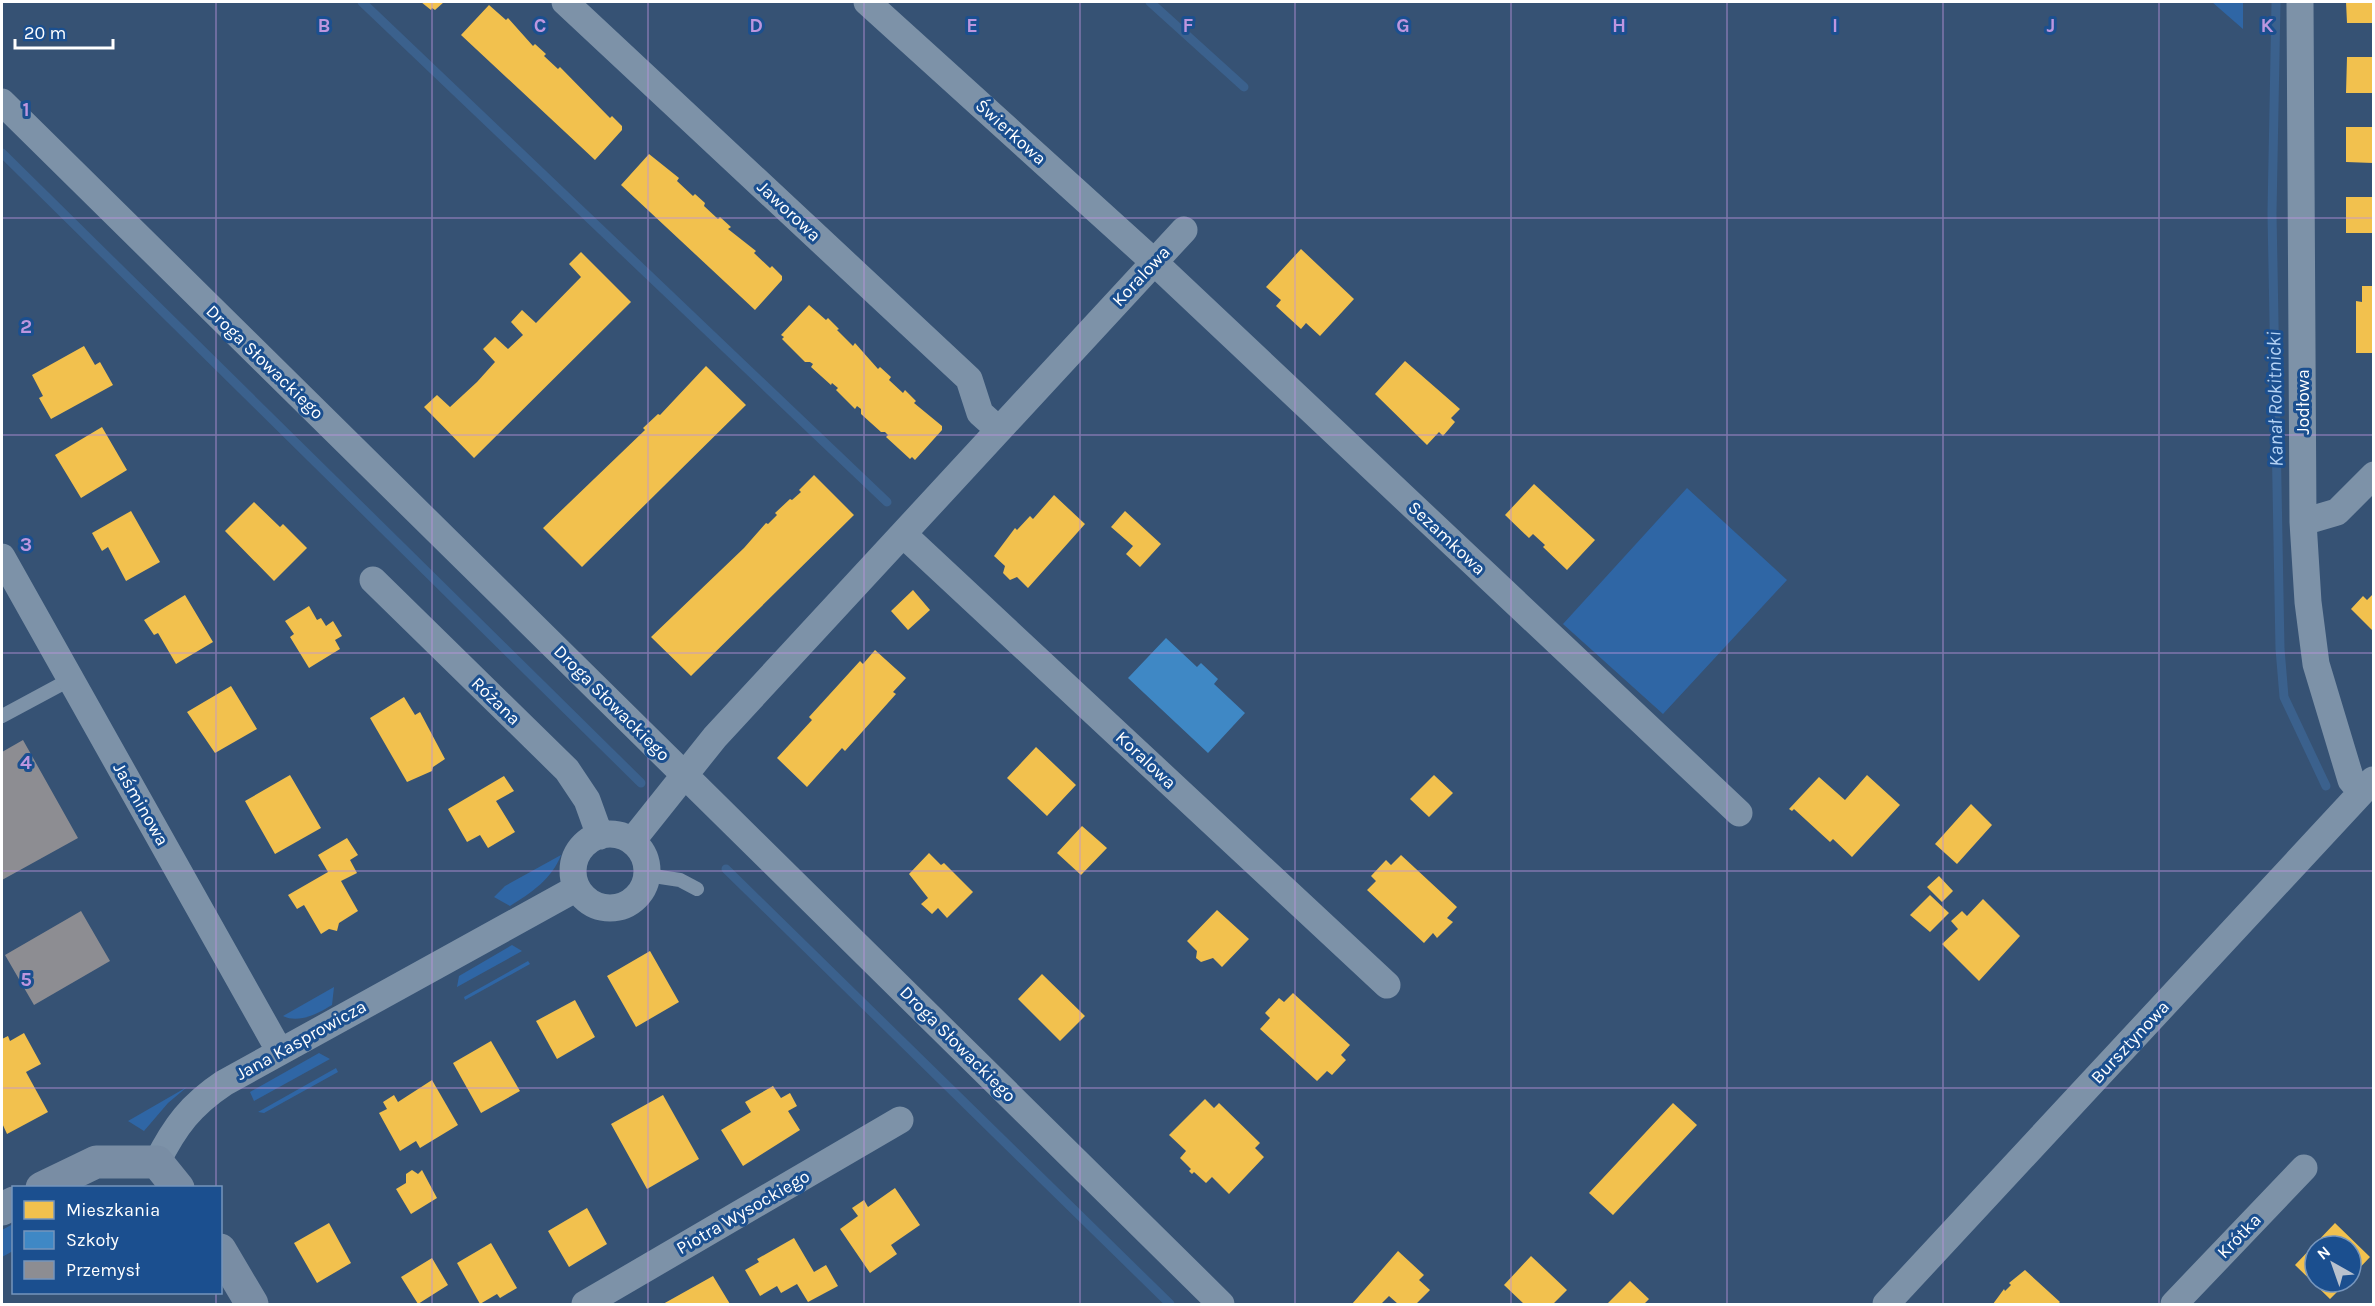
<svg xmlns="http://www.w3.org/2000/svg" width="2375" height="1306" font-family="Karla,sans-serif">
<rect width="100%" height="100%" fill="#365274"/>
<path fill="#2f66a5" d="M 2212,2 L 2243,2 L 2243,29 Z
M 1687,488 L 1787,580 L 1663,714 L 1563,624 Z
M 561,855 C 552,879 531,893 510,906 L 494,897 L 505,886 Z
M 512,945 L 522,951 L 457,987 L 459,976 Z
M 528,961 L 530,964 L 465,1000 L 464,997 Z
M 334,987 L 332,1005 C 319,1013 299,1024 283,1016 Z
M 319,1053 L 330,1059 L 254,1101 L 250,1092 Z
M 336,1068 L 338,1072 L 264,1113 L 258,1112 Z
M 187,1087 L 168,1103 L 144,1131 L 128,1121 Z
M 13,1224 L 13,1251 L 2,1257 L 2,1230 Z"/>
<path fill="#f2c14e" d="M 421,2 L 444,2 L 435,10 L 432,8 L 431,10 Z
M 2346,2 L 2373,2 L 2373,23 L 2347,23 Z
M 489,5 L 506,20 L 508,18 L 533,46 L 535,44 L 546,54 L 544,56 L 558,69 L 560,67 L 610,118 L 612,116 L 622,126 L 622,130 L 595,160 L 461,35 Z
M 2347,57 L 2373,57 L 2373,93 L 2346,93 Z
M 2346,127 L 2373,127 L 2373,163 L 2346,162 Z
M 649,154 L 679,178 L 677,181 L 693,196 L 695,194 L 705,203 L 704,206 L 718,219 L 720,217 L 731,227 L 728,229 L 756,251 L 754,253 L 770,268 L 772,266 L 782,276 L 782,280 L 755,310 L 621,185 Z
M 2346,197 L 2373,197 L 2373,233 L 2346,233 Z
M 1301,249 L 1354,299 L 1320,336 L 1306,323 L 1301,329 L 1276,306 L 1281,300 L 1266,287 Z
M 581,252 L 631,302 L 474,458 L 424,407 L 437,395 L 450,407 L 477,382 L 495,362 L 483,349 L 495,337 L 508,349 L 523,335 L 511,322 L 522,310 L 536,323 L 581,277 L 569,264 Z
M 2362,286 L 2373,286 L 2373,353 L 2356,353 L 2356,301 L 2362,302 Z
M 809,305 L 826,320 L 828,318 L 839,329 L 837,330 L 853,346 L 855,343 L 878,369 L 880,367 L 891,377 L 889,380 L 903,393 L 905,390 L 916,401 L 914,403 L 942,426 L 942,430 L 915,460 L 912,457 L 910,459 L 886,437 L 888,435 L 885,432 L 881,432 L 861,414 L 861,409 L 857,406 L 855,409 L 836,390 L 838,388 L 832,383 L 831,385 L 811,367 L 813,364 L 810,362 L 805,362 L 782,339 L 784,337 L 781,335 Z
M 84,346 L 95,365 L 100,362 L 113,385 L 51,419 L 39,398 L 43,396 L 32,375 Z
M 1405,361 L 1460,409 L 1451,418 L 1455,422 L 1443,436 L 1439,432 L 1427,445 L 1375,394 Z
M 706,366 L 746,405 L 582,567 L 543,528 L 645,430 L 643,428 L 658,414 L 660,415 Z
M 102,427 L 127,470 L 81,498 L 55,455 Z
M 814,475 L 854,515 L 691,676 L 651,637 L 744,548 L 766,523 L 768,524 L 777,515 L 775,513 L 790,499 L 792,500 L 801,492 L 799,490 Z
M 1534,484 L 1595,540 L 1567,570 L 1543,547 L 1545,545 L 1533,534 L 1529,538 L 1505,515 Z
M 1054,495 L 1085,524 L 1028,588 L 1017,577 L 1010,580 L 1003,573 L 1005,566 L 994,556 L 1015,528 L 1017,530 L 1030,516 L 1033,519 Z
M 254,502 L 280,527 L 283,524 L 307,548 L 274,581 L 225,531 Z
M 131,511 L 160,562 L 126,581 L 108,547 L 102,551 L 92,533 Z
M 1125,511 L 1161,544 L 1140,567 L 1126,554 L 1133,546 L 1111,527 Z
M 913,590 L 930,610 L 908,630 L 891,611 Z
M 2373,594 L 2373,631 L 2351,609 L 2363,596 L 2367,600 Z
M 185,595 L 213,642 L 176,664 L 158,633 L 154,635 L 144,620 Z
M 309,606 L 317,620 L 321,618 L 326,626 L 333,621 L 342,636 L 335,640 L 340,649 L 309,668 L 290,637 L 294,634 L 285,621 Z
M 875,650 L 906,678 L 893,692 L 896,694 L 845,751 L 842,748 L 807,787 L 777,758 L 812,720 L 809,717 L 860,661 L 863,664 Z
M 231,686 L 257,729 L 215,753 L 187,712 Z
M 404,697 L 415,715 L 420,712 L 445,759 L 433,767 L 432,771 L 407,782 L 370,718 Z
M 1036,747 L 1076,785 L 1047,816 L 1007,778 Z
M 290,775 L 321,828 L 275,854 L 245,801 Z
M 1434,775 L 1453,793 L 1429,817 L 1410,799 Z
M 1867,775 L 1900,805 L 1852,857 L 1833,839 L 1830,842 L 1794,809 L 1792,811 L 1789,809 L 1819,777 L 1845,800 Z
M 504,776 L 514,791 L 496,801 L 515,832 L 488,848 L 480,835 L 467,842 L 448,809 Z
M 1971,804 L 1992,825 L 1957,864 L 1935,844 Z
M 1082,826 L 1107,848 L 1081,875 L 1057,853 Z
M 347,838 L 358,855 L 350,860 L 357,873 L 341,881 L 358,911 L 339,923 L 337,931 L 329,929 L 321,934 L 304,905 L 297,909 L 288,895 L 328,872 L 318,855 Z
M 929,853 L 941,865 L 944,863 L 973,892 L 947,918 L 938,908 L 932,914 L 921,904 L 928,898 L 909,874 Z
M 1401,855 L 1457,907 L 1447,918 L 1453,922 L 1437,938 L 1433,933 L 1424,943 L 1367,890 L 1376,881 L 1371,876 L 1386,860 L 1391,865 Z
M 1939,876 L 1953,891 L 1942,902 L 1927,887 Z
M 1930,895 L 1949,913 L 1930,932 L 1910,915 Z
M 1983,899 L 2020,936 L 1979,981 L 1942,944 L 1958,929 L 1951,921 L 1962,911 L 1967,916 Z
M 1217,910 L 1249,939 L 1222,967 L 1213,958 L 1201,962 L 1196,958 L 1197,951 L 1187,941 Z
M 650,951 L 679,1002 L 636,1027 L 607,976 Z
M 1042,974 L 1085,1016 L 1060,1041 L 1018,999 Z
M 1293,993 L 1350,1045 L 1341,1055 L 1346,1060 L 1332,1075 L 1327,1071 L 1317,1081 L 1260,1029 L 1270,1018 L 1265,1013 L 1279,998 L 1284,1002 Z
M 575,1000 L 595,1037 L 557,1059 L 536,1021 Z
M 24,1033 L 41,1064 L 26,1072 L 48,1112 L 7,1134 L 2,1123 L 2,1039 L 8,1036 L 10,1041 Z
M 491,1041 L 520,1091 L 481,1113 L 453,1063 Z
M 432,1080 L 458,1125 L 420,1148 L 416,1141 L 400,1151 L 379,1113 L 387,1109 L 383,1102 L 394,1095 L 398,1102 Z
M 773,1086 L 781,1098 L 790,1093 L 797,1106 L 788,1111 L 800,1130 L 743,1166 L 721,1130 L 751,1112 L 745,1102 Z
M 663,1095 L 699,1159 L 647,1189 L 611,1124 Z
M 1205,1099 L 1214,1108 L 1219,1103 L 1260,1143 L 1255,1148 L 1264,1157 L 1229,1194 L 1212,1177 L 1206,1183 L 1194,1172 L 1192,1174 L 1189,1171 L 1191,1169 L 1180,1158 L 1186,1151 L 1169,1135 Z
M 1673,1103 L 1697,1125 L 1613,1215 L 1589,1193 Z
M 412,1170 L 418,1174 L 422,1170 L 437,1198 L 411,1214 L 396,1189 L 406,1183 L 406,1174 Z
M 895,1188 L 920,1225 L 891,1245 L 897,1254 L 870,1273 L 840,1229 L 858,1216 L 852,1208 L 864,1200 L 868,1207 Z
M 587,1208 L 607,1244 L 569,1267 L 548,1231 Z
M 329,1223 L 351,1263 L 317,1283 L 294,1243 Z
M 2335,1223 L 2370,1257 L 2351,1277 L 2351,1246 L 2315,1246 L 2315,1282 L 2338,1282 L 2343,1286 L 2330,1299 L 2295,1265 Z
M 794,1238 L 814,1272 L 826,1265 L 838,1286 L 808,1302 L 797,1284 L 781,1293 L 777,1286 L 760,1296 L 745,1270 L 759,1262 L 757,1259 Z
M 491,1243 L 517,1288 L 500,1298 L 497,1294 L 480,1304 L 457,1263 Z
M 1398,1251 L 1424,1275 L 1419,1280 L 1430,1290 L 1416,1304 L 1398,1304 L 1389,1296 L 1381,1304 L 1352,1304 Z
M 1531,1256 L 1567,1290 L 1553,1304 L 1524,1304 L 1504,1285 Z
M 432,1258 L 448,1285 L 418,1304 L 401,1277 Z
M 2025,1270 L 2060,1302 L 2058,1304 L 1993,1304 L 2004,1289 L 2005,1291 L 2011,1285 L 2009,1283 Z
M 713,1276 L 730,1304 L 663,1304 Z
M 1630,1281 L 1649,1299 L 1644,1304 L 1607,1304 Z"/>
<path fill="#3f88c5" d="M 1166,638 L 1197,667 L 1201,663 L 1218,679 L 1214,684 L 1245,713 L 1208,753 L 1128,678 Z"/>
<path fill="#8d8d92" d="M 23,740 L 78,838 L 2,880 L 2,752 Z
M 81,911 L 110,961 L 34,1005 L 5,955 Z"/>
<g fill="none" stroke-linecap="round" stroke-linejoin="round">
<path stroke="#3b618d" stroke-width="9" d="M 362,2 L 887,502
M 1150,2 L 1244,87
M 2276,2 L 2272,213 L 2280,649 L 2284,697 L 2326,786
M 2,153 L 641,783
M 726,869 L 1170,1304"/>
<path stroke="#7d92a8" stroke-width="14" d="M 2,716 L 71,679
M 647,875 L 680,880 L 697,889"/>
<path stroke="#7d92a8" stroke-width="27" d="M 565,2 L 969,379 L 980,413 L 999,430
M 867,2 L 1154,262 L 1739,813
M 2300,2 L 2303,522 L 2308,602 L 2316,664 L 2351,780 L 2361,792
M 2,102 L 1221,1304
M 2303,522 L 2337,512 L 2374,475
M 904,535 L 1387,985
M 2,557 L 280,1052
M 373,580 L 567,770 L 587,800 L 600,836
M573 871a37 37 0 1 1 74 0a37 37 0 1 1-74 0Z
M 632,841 L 715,737 L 1184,230
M 157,1162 C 175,1126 191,1105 224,1083 L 577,888
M 585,1304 L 900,1120
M 1886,1304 L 2373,780
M 2174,1304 L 2304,1168"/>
<path stroke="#798da4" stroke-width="33" d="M 42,1188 L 96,1162 L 157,1162 L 178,1188
M 2,1209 L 14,1203
M 220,1250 L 252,1304"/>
</g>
<path fill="none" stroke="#bd96df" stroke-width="1.5" stroke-opacity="0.55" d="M 216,2 L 216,1188M 432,2 L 432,1304M 648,2 L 648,1304M 864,2 L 864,1304M 1080,2 L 1080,1304M 1295,2 L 1295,1304M 1511,2 L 1511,1304M 1727,2 L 1727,1304M 1943,2 L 1943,1304M 2159,2 L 2159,1304M 2,218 L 2374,218M 2,435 L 2374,435M 2,653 L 2374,653M 2,871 L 2374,871M 2,1088 L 2374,1088M 216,1292 L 216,1304"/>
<g text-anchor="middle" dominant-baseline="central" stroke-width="6" stroke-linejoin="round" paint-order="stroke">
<g font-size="18" fill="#fff" stroke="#1b4f8f">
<text transform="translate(1011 132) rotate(42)">Świerkowa</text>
<text transform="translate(789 211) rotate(43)">Jaworowa</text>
<text transform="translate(1141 276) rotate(-47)">Koralowa</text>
<text transform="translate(265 362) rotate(44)">Droga Słowackiego</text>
<text transform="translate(2303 402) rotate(-90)">Jodłowa</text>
<text transform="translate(1447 538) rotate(43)">Sezamkowa</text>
<text transform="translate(496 701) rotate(44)">Różana</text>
<text transform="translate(612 703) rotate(45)">Droga Słowackiego</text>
<text transform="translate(1146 760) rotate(43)">Koralowa</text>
<text transform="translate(141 804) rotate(60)">Jaśminowa</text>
<text transform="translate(301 1040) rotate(-29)">Jana Kasprowicza</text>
<text transform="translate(2130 1042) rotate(-47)">Bursztynowa</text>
<text transform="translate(958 1044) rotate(45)">Droga Słowackiego</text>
<text transform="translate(743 1212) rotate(-30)">Piotra Wysockiego</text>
<text transform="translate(2239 1236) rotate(-46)">Krótka</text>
</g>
<g font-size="20" font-style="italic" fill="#b5d3f5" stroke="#1b4f8f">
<text transform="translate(2275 399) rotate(-91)">Kanał Rokitnicki</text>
</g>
</g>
<g font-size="20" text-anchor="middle" font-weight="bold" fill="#bd96df" stroke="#1b4f8f" stroke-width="6" stroke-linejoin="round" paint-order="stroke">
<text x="324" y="32">B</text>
<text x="540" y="32">C</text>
<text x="756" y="32">D</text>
<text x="972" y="32">E</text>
<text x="1188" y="32">F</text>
<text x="1403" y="32">G</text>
<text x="1619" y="32">H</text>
<text x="1835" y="32">I</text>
<text x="2051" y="32">J</text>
<text x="2267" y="32">K</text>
<text x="26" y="116">1</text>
<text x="26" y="333">2</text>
<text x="26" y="551">3</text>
<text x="26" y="769">4</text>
<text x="26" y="986">5</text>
</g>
<rect width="2375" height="1306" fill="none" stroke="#ffffff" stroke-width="6"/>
<rect x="12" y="1186" width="210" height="108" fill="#1b4f8f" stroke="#7695bc" stroke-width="1.5"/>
<rect x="24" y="1201" width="30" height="18" fill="#f2c14e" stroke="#7695bc" stroke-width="1.5"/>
<text x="66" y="1216" font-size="18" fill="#ffffff">Mieszkania</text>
<rect x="24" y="1231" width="30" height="18" fill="#3f88c5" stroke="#7695bc" stroke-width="1.5"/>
<text x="66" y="1246" font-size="18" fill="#ffffff">Szkoły</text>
<rect x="24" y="1261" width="30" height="18" fill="#8d8d92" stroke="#7695bc" stroke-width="1.5"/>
<text x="66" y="1276" font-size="18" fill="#ffffff">Przemysł</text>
<g transform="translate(2333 1264) rotate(320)"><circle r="28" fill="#1b4f8f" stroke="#7695bc" stroke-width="1.5"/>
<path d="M0-4.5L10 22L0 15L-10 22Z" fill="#b9c2ce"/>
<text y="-9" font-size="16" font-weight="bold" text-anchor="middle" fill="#ffffff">N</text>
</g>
<path d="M15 39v9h98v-9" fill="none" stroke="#ffffff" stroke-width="3"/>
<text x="24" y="39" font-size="18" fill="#ffffff" stroke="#1b4f8f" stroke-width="4.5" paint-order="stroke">20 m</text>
</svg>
